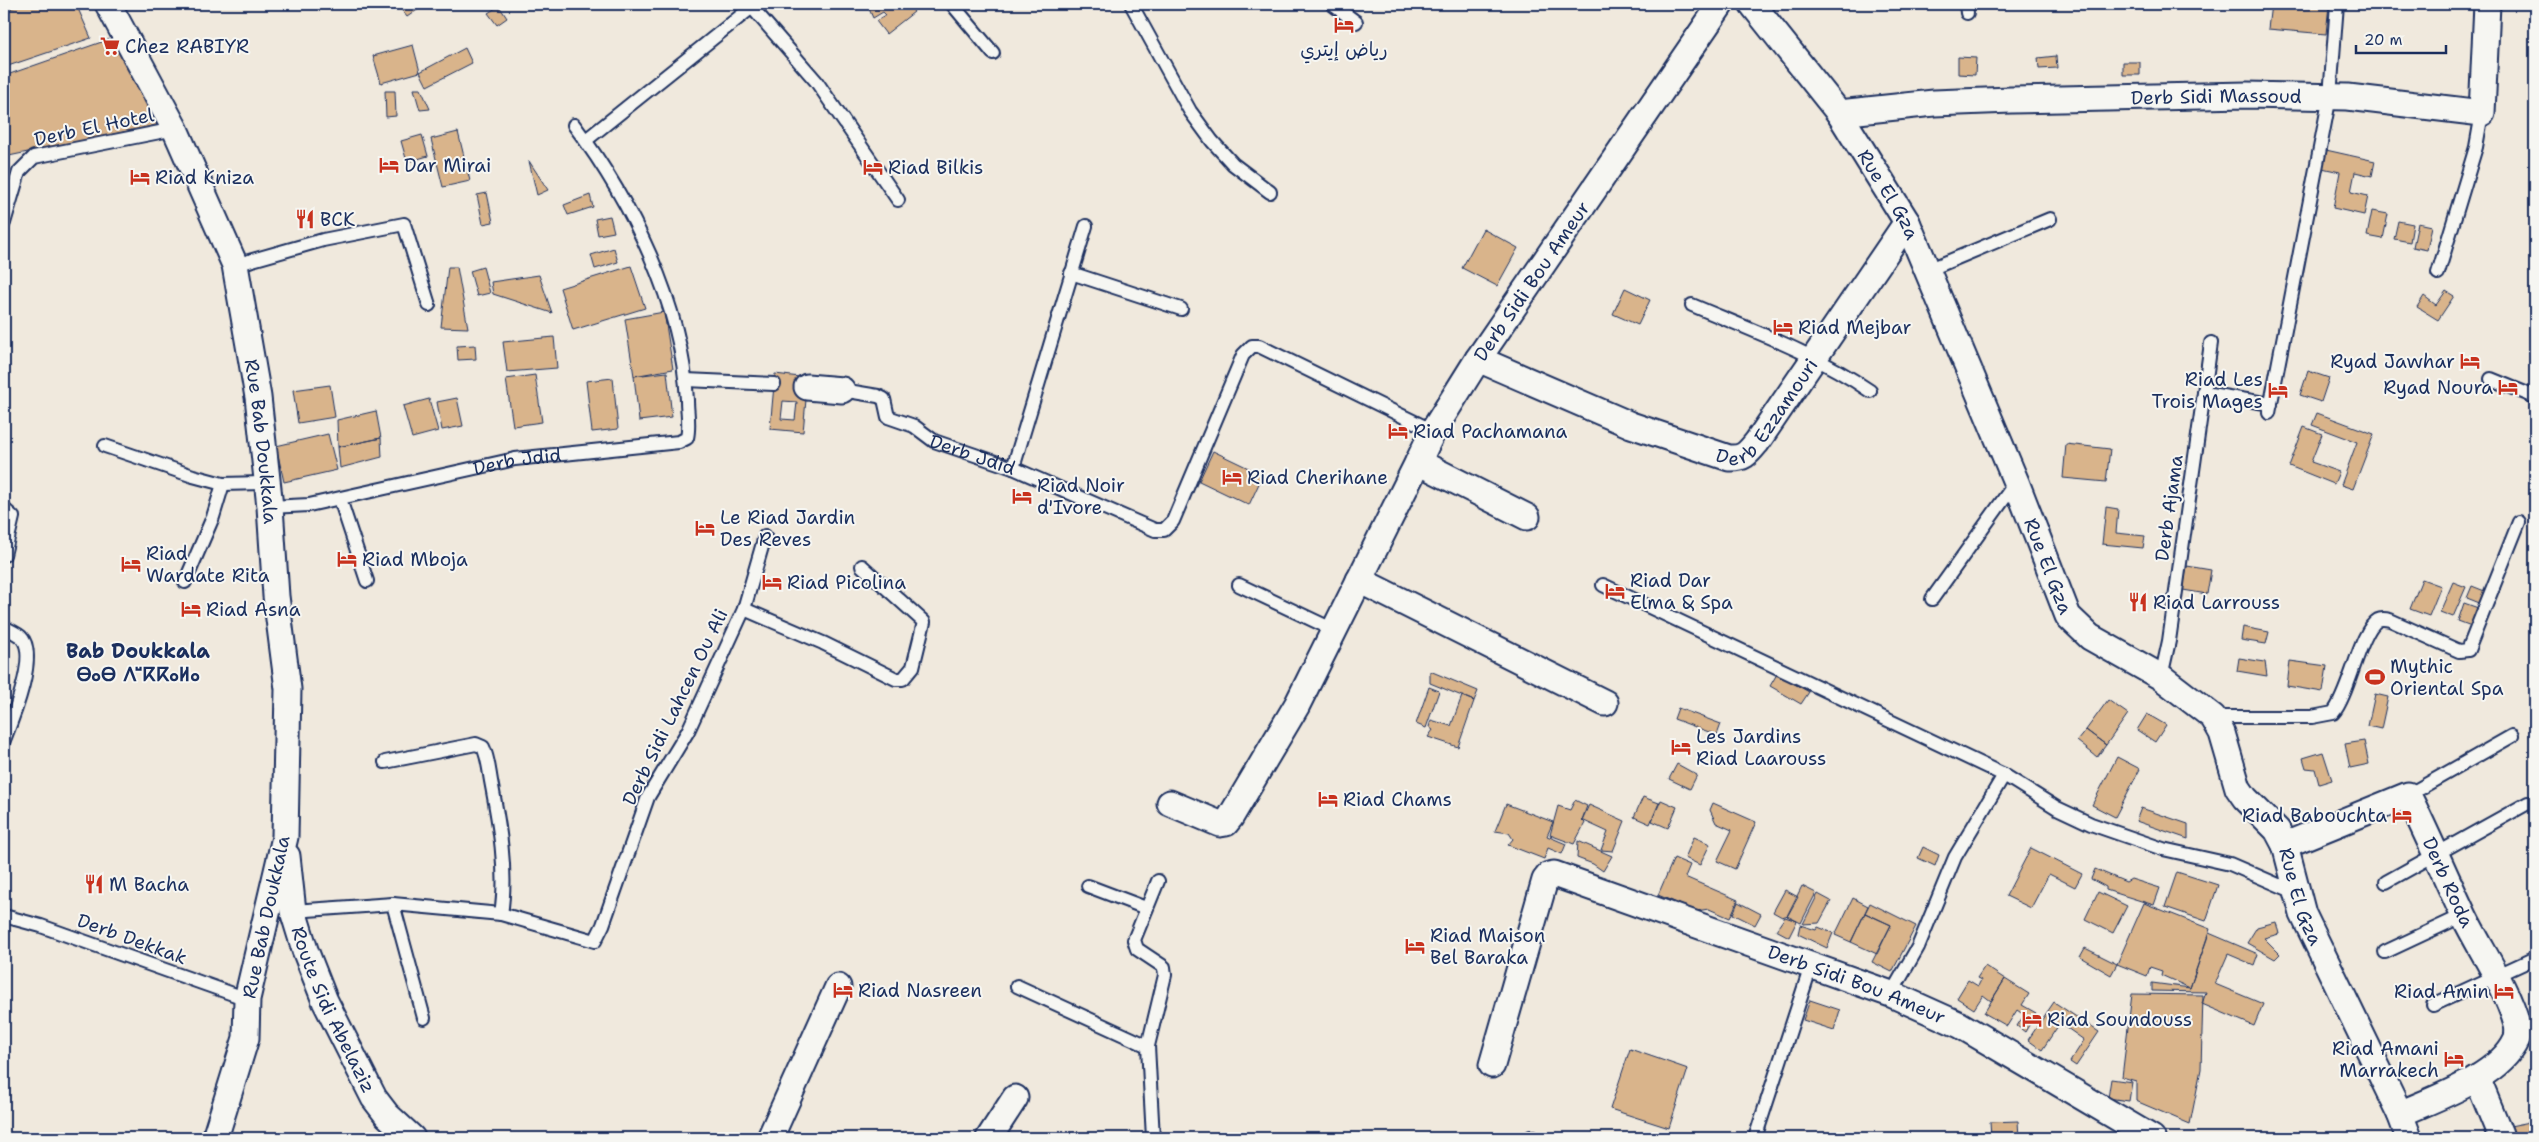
<svg xmlns="http://www.w3.org/2000/svg" width="2539" height="1142" font-family="'Shantell Sans','Playpen Sans Arabic','Noto Sans Tifinagh',sans-serif">
<rect width="100%" height="100%" fill="#f0e9dd"/>
<filter id="ink" filterUnits="userSpaceOnUse"><feTurbulence type="fractalNoise" baseFrequency=".02" numOctaves="2"/><feDisplacementMap in="SourceGraphic" scale="10" xChannelSelector="R" yChannelSelector="G"/><feConvolveMatrix kernelMatrix="1 2 1 2 8 2 1 2 1" color-interpolation-filters="sRGB"/></filter>
<g filter="url(#ink)">
<path fill="#d9b48b" stroke="#1b2f5e" fill-rule="evenodd" d="M 4,4 L 21,4 L 4,11 Z
M 21,4 L 76,4 L 91,38 L 5,67 L 4,11 Z
M 397,4 L 426,4 L 407,17 Z
M 867,4 L 885,4 L 888,7 L 893,4 L 908,4 L 914,12 L 886,34 L 876,21 L 886,15 L 883,12 L 873,18 Z
M 2271,4 L 2329,5 L 2326,34 L 2268,29 Z
M 499,6 L 507,18 L 497,25 L 488,13 Z
M 116,37 L 157,125 L 4,157 L 4,76 Z
M 413,45 L 420,72 L 381,83 L 373,56 Z
M 465,48 L 472,63 L 427,86 L 420,72 Z
M 2056,56 L 2057,68 L 2039,69 L 2038,58 Z
M 1958,57 L 1976,58 L 1975,75 L 1958,74 Z
M 2123,62 L 2140,62 L 2140,75 L 2123,75 Z
M 414,89 L 421,89 L 430,109 L 420,110 Z
M 385,91 L 395,91 L 396,116 L 386,117 Z
M 458,132 L 470,181 L 443,187 L 431,139 Z
M 422,135 L 428,156 L 407,162 L 401,141 Z
M 2326,150 L 2375,161 L 2372,176 L 2355,172 L 2351,192 L 2368,196 L 2364,215 L 2333,208 L 2340,172 L 2322,168 Z
M 529,161 L 548,190 L 537,195 Z
M 487,193 L 493,222 L 483,224 L 477,195 Z
M 590,195 L 593,207 L 568,215 L 564,205 Z
M 2372,211 L 2388,214 L 2383,239 L 2367,236 Z
M 610,216 L 614,232 L 598,235 L 595,219 Z
M 2398,221 L 2413,224 L 2410,242 L 2394,239 Z
M 2418,223 L 2432,226 L 2427,250 L 2413,247 Z
M 1483,229 L 1518,248 L 1497,286 L 1462,268 Z
M 614,248 L 618,262 L 595,269 L 591,255 Z
M 631,266 L 645,308 L 573,330 L 560,288 Z
M 448,267 L 457,267 L 468,328 L 441,327 Z
M 483,267 L 490,293 L 477,296 L 470,271 Z
M 539,275 L 552,313 L 493,294 L 491,282 Z
M 1625,288 L 1650,300 L 1638,325 L 1613,314 Z
M 2446,291 L 2454,296 L 2438,320 L 2417,307 L 2424,296 L 2436,305 Z
M 664,312 L 673,369 L 634,376 L 625,319 Z
M 554,337 L 557,368 L 507,372 L 503,342 Z
M 475,345 L 476,359 L 458,360 L 457,346 Z
M 2308,371 L 2329,378 L 2321,402 L 2300,395 Z
M 667,372 L 672,417 L 639,421 L 634,376 Z
M 775,374 L 808,378 L 803,432 L 770,429 ZM 783,401 L 797,402 L 795,420 L 781,419 Z
M 535,375 L 542,422 L 513,426 L 506,379 Z
M 613,378 L 618,429 L 592,432 L 586,381 Z
M 330,385 L 335,417 L 298,423 L 293,390 Z
M 457,398 L 463,426 L 442,430 L 437,402 Z
M 429,399 L 438,431 L 412,438 L 403,406 Z
M 376,411 L 381,438 L 338,447 L 337,420 Z
M 2317,413 L 2374,434 L 2353,489 L 2341,485 L 2357,442 L 2312,425 Z
M 2304,427 L 2322,434 L 2311,462 L 2339,472 L 2334,484 L 2289,466 Z
M 328,434 L 337,470 L 284,482 L 276,446 Z
M 381,438 L 382,457 L 340,468 L 338,447 Z
M 2066,444 L 2110,449 L 2106,482 L 2063,478 Z
M 1213,451 L 1263,475 L 1249,505 L 1199,481 Z
M 2106,507 L 2118,509 L 2116,533 L 2145,536 L 2143,548 L 2102,544 Z
M 2187,566 L 2211,570 L 2207,594 L 2183,590 Z
M 2422,579 L 2441,586 L 2429,616 L 2410,609 Z
M 2453,582 L 2466,587 L 2453,617 L 2440,612 Z
M 2472,586 L 2487,592 L 2482,604 L 2467,598 Z
M 2464,603 L 2481,609 L 2474,627 L 2458,621 Z
M 2243,627 L 2269,632 L 2266,644 L 2241,640 Z
M 2239,658 L 2265,662 L 2267,676 L 2237,671 Z
M 2290,661 L 2327,666 L 2323,692 L 2287,686 Z
M 1430,671 L 1478,691 L 1474,701 L 1430,683 Z
M 1777,674 L 1809,692 L 1801,704 L 1770,686 Z
M 1429,687 L 1439,691 L 1426,728 L 1416,724 Z
M 2375,694 L 2388,697 L 2381,729 L 2368,726 Z
M 1462,696 L 1474,701 L 1458,747 L 1428,737 L 1433,730 L 1429,727 L 1431,720 L 1451,726 Z
M 2108,700 L 2128,714 L 2106,745 L 2086,730 Z
M 1678,708 L 1721,724 L 1717,735 L 1674,719 Z
M 2147,714 L 2166,725 L 2155,742 L 2137,730 Z
M 2086,730 L 2106,745 L 2097,757 L 2077,741 Z
M 2364,741 L 2369,764 L 2350,768 L 2345,744 Z
M 2323,752 L 2332,780 L 2319,784 L 2315,769 L 2306,768 L 2303,758 Z
M 2117,757 L 2140,769 L 2115,817 L 2092,805 Z
M 1677,764 L 1697,775 L 1690,789 L 1669,779 Z
M 1643,797 L 1659,803 L 1650,824 L 1634,817 Z
M 1575,800 L 1587,806 L 1582,820 L 1585,823 L 1574,844 L 1550,835 L 1558,806 L 1570,810 Z
M 1661,800 L 1677,807 L 1668,828 L 1652,821 Z
M 1713,803 L 1756,822 L 1735,869 L 1717,861 L 1732,830 L 1716,823 L 1710,810 Z
M 1506,804 L 1553,822 L 1547,836 L 1566,844 L 1562,854 L 1548,848 L 1544,859 L 1508,845 L 1513,839 L 1509,833 L 1495,831 Z
M 1589,805 L 1625,821 L 1613,851 L 1601,850 L 1608,832 L 1582,820 Z
M 2141,808 L 2188,824 L 2188,839 L 2136,821 Z
M 1694,837 L 1710,844 L 1700,865 L 1685,858 Z
M 1578,841 L 1612,856 L 1603,871 L 1593,864 L 1577,858 Z
M 1923,847 L 1939,855 L 1935,866 L 1918,858 Z
M 2031,848 L 2082,874 L 2075,887 L 2049,874 L 2031,908 L 2006,896 Z
M 1674,858 L 1690,865 L 1685,877 L 1738,900 L 1730,918 L 1709,909 L 1696,911 L 1658,895 Z
M 2095,869 L 2126,882 L 2131,879 L 2160,888 L 2154,905 L 2106,890 L 2106,887 L 2091,879 Z
M 2177,872 L 2218,885 L 2206,921 L 2165,907 Z
M 1802,886 L 1816,893 L 1801,923 L 1787,916 Z
M 1785,890 L 1798,897 L 1788,915 L 1782,917 L 1773,912 Z
M 2098,892 L 2127,906 L 2113,933 L 2085,919 Z
M 1818,894 L 1831,901 L 1819,923 L 1803,924 Z
M 1853,898 L 1868,906 L 1851,942 L 1835,935 Z
M 1738,902 L 1761,914 L 1755,925 L 1733,914 Z
M 1870,903 L 1916,926 L 1892,972 L 1872,962 L 1891,925 L 1865,913 Z
M 2144,903 L 2210,929 L 2190,988 L 2161,975 L 2162,971 L 2150,967 L 2147,976 L 2117,964 Z
M 1865,913 L 1891,925 L 1877,954 L 1851,942 Z
M 1785,917 L 1797,921 L 1789,937 L 1776,930 Z
M 2276,922 L 2279,934 L 2264,938 L 2280,954 L 2275,959 L 2247,943 L 2257,927 Z
M 1800,925 L 1816,930 L 1818,927 L 1833,933 L 1827,948 L 1798,934 Z
M 2209,933 L 2258,954 L 2254,965 L 2228,954 L 2215,984 L 2263,1004 L 2254,1026 L 2202,1004 L 2206,992 L 2152,991 L 2152,983 L 2190,988 Z
M 2085,948 L 2117,964 L 2111,975 L 2080,957 Z
M 1985,966 L 2005,979 L 1991,1001 L 1983,995 L 1974,1009 L 1957,998 L 1968,980 L 1978,986 L 1981,980 L 1977,978 Z
M 2005,979 L 2029,994 L 2022,1005 L 2036,1013 L 2025,1032 L 2017,1026 L 2024,1015 L 2017,1010 L 2007,1026 L 1984,1013 Z
M 2132,994 L 2203,995 L 2201,1069 L 2190,1124 L 2136,1101 L 2136,1081 L 2122,1077 Z
M 1810,1000 L 1840,1010 L 1834,1030 L 1803,1020 Z
M 2054,1002 L 2099,1032 L 2076,1066 L 2070,1062 L 2084,1040 L 2060,1023 L 2042,1050 L 2028,1040 Z
M 1630,1049 L 1688,1069 L 1669,1128 L 1610,1109 Z
M 2111,1079 L 2132,1082 L 2129,1101 L 2108,1098 Z
M 2018,1121 L 2019,1138 L 1991,1138 L 1990,1122 Z
M 2535,1121 L 2535,1138 L 2510,1138 L 2505,1127 Z"/>
<g fill="none" stroke-linecap="round" stroke-linejoin="round">
<defs>
<g id="lane">
<path d="M 749,4 L 816,81 L 898,200"/>
<path d="M 952,4 L 993,53"/>
<path d="M 1131,4 L 1190,111 L 1212,141 L 1233,164 L 1270,192"/>
<path d="M 1332,4 L 1356,22"/>
<path d="M 1966,4 L 1967,13"/>
<path d="M 586,140 L 752,7"/>
<path d="M 4,223 L 19,172 L 34,157 L 175,129"/>
<path d="M 235,265 L 323,240 L 404,224 L 429,305"/>
<path d="M 1928,270 L 2050,219"/>
<path d="M 1071,273 L 1181,309"/>
<path d="M 2438,273 L 2476,147 L 2482,113"/>
<path d="M 1692,305 C 1753,331 1815,353 1870,391"/>
<path d="M 2491,379 L 2535,397"/>
<path d="M 686,380 L 774,384"/>
<path id="s1" d="M 842,390 L 878,396 L 884,399 L 888,417 L 914,426 L 934,441 L 1013,468 L 1155,530 L 1164,530 L 1173,521 L 1243,355 L 1252,346 L 1259,346 L 1433,431"/>
<path d="M 2204,393 L 2271,404"/>
<path d="M 2269,413 L 2330,96 L 2337,4"/>
<path d="M 105,446 L 193,476 L 223,484 L 266,483"/>
<path d="M 1013,468 L 1086,226"/>
<path d="M 340,499 L 367,581"/>
<path id="s2" d="M 270,507 L 309,505 L 515,459 L 679,442 L 687,438 C 690,425 687,412 687,400 C 682,304 631,201 574,125"/>
<path d="M 4,509 L 13,517 L 4,555"/>
<path d="M 185,582 L 213,517 L 223,484"/>
<path d="M 1239,585 L 1334,630"/>
<path d="M 1603,585 L 2004,775 L 2057,808 L 2091,824 L 2163,849 L 2230,864 L 2297,893"/>
<path d="M 1932,599 L 2016,482"/>
<path d="M 744,609 L 823,643 L 896,679 L 903,679 L 913,667 L 924,622 L 862,566"/>
<path d="M 4,627 C 9,630 17,633 21,637 C 39,654 12,720 4,740"/>
<path d="M 2161,677 L 2169,641 L 2211,343"/>
<path d="M 2213,717 L 2312,717 L 2333,713 C 2349,695 2360,630 2378,620 C 2382,618 2386,619 2390,620 L 2459,651 L 2468,650 L 2519,522"/>
<path d="M 385,762 L 476,744 L 483,747 C 488,757 489,770 491,781 C 499,823 508,871 501,914"/>
<path d="M 2408,795 L 2512,736"/>
<path d="M 2386,882 L 2528,803"/>
<path d="M 1088,886 L 1146,908"/>
<path d="M 393,904 L 424,1018"/>
<path d="M 293,911 L 393,904 L 501,914 L 595,941 L 603,925 L 648,797 L 688,731 L 744,609 L 765,536"/>
<path d="M 4,916 L 41,926 L 247,999"/>
<path d="M 2385,952 L 2464,915"/>
<path d="M 1017,986 L 1148,1046"/>
<path d="M 1891,994 L 1918,947 L 1955,857 L 2004,775"/>
<path d="M 2433,1005 L 2535,958"/>
<path d="M 1153,1138 L 1148,1046 L 1165,975 L 1164,967 L 1137,949 L 1134,940 L 1158,881"/>
<path d="M 1530,1138 L 1531,1137"/>
<path d="M 1755,1138 L 1811,966"/>
</g>
<g id="street">
<path id="s3" d="M 108,4 L 175,129 L 235,265 L 258,397 L 270,507 L 276,596 L 288,689 L 285,837 L 247,999 L 246,1038 L 215,1138"/>
<path id="s4" d="M 1752,4 L 1839,113 L 1907,222 L 2016,482 L 2068,616 L 2090,637 L 2161,677 L 2213,717 L 2222,733 L 2238,788 L 2245,798 L 2277,830 L 2285,845 L 2303,914 L 2400,1114 L 2409,1138"/>
<path id="s5" d="M 1839,113 L 1934,103 L 2011,100 L 2247,95 L 2348,97 L 2482,113 L 2487,4"/>
<path id="s6" d="M 1478,359 L 1631,425 L 1729,458 C 1744,459 1748,453 1757,442 L 1907,222"/>
<path d="M 807,387 L 842,390"/>
<path id="s7" d="M 1527,517 L 1418,462 L 1433,431 L 1478,359 L 1721,4"/>
<path d="M 1359,580 L 1605,703"/>
<path d="M 1170,803 L 1220,824 L 1226,823 L 1230,818 L 1297,705 L 1418,462"/>
<path id="s8" d="M 2285,845 L 2408,795 C 2428,835 2445,876 2464,916 C 2480,949 2508,990 2517,1025 C 2518,1029 2518,1036 2516,1040 C 2499,1077 2435,1098 2400,1114"/>
<path id="s9" d="M 287,856 L 293,911 L 305,950 L 325,1001 L 374,1098 L 387,1115 L 412,1138"/>
<path id="s10" d="M 1492,1065 L 1545,880 L 1549,875 L 1554,874 L 1891,994 L 1960,1025 L 2152,1138"/>
<path d="M 2477,1078 L 2500,1134"/>
<path d="M 770,1138 L 838,987"/>
<path d="M 989,1138 L 1015,1098"/>
</g>
</defs>
<use href="#lane" stroke="#1b2f5e" stroke-width="16"/>
<use href="#street" stroke="#1b2f5e" stroke-width="29"/>
<use href="#lane" stroke="#f6f6f2" stroke-width="12"/>
<use href="#street" stroke="#f6f6f2" stroke-width="25"/>
</g>
</g>
<defs>
<symbol id="hotel-bare" viewBox="-9 -9 18 18"><path d="M-6-4.5h1.5V1H6V5H4.5V3h-9V5H-6ZM-4 0a1.8 1.8 0 1 1 3.6 0ZM.5 0V-2.5h3Q6-2.5 6 0Z" fill="#c8321e" stroke="#f6f6f2" stroke-width="2.5" paint-order="stroke"/></symbol>
<symbol id="supermarket-bare" viewBox="-9 -9 18 18"><path d="M-6-5.5h2.5l.6 2H6L4.5 2H-2.5L-4.4-4H-6ZM-1.5 3.2a1.3 1.3 0 1 0 .1 0ZM3 3.2a1.3 1.3 0 1 0 .1 0Z" fill="#c8321e" stroke="#f6f6f2" stroke-width="2.5" paint-order="stroke"/></symbol>
<symbol id="restaurant-bare" viewBox="-9 -9 18 18"><path d="M-5-6h1v4h1v-4h1v4h1v-4h1v5L-1.5 .5V6h-2V.5L-5-1ZM5-6V6H3V1.5H1.5Q1.5-4 5-6Z" fill="#c8321e" stroke="#f6f6f2" stroke-width="2.5" paint-order="stroke"/></symbol>
<symbol id="stadium-bare" viewBox="-9 -9 18 18"><path d="M0-5a6.5 5 0 1 0 0 10a6.5 5 0 1 0 0-10ZM-3.5-1.8h7v3.6h-7Z" fill="#c8321e" stroke="#f6f6f2" stroke-width="2.5" paint-order="stroke"/></symbol>
</defs>
<g fill-rule="evenodd">
<use href="#hotel-bare" x="1330" y="11" width="28" height="28"/>
<use href="#supermarket-bare" x="96" y="32" width="28" height="28"/>
<use href="#hotel-bare" x="375" y="151" width="28" height="28"/>
<use href="#hotel-bare" x="859" y="153" width="28" height="28"/>
<use href="#hotel-bare" x="126" y="163" width="28" height="28"/>
<use href="#restaurant-bare" x="291" y="205" width="28" height="28"/>
<use href="#hotel-bare" x="1769" y="313" width="28" height="28"/>
<use href="#hotel-bare" x="2456" y="347" width="28" height="28"/>
<use href="#hotel-bare" x="2494" y="373" width="28" height="28"/>
<use href="#hotel-bare" x="2264" y="376" width="28" height="28"/>
<use href="#hotel-bare" x="1384" y="417" width="28" height="28"/>
<use href="#hotel-bare" x="1218" y="463" width="28" height="28"/>
<use href="#hotel-bare" x="1008" y="482" width="28" height="28"/>
<use href="#hotel-bare" x="691" y="514" width="28" height="28"/>
<use href="#hotel-bare" x="333" y="545" width="28" height="28"/>
<use href="#hotel-bare" x="117" y="550" width="28" height="28"/>
<use href="#hotel-bare" x="758" y="568" width="28" height="28"/>
<use href="#hotel-bare" x="1601" y="577" width="28" height="28"/>
<use href="#restaurant-bare" x="2124" y="588" width="28" height="28"/>
<use href="#hotel-bare" x="177" y="595" width="28" height="28"/>
<use href="#stadium-bare" x="2361" y="663" width="28" height="28"/>
<use href="#hotel-bare" x="1667" y="733" width="28" height="28"/>
<use href="#hotel-bare" x="1314" y="785" width="28" height="28"/>
<use href="#hotel-bare" x="2388" y="801" width="28" height="28"/>
<use href="#restaurant-bare" x="80" y="870" width="28" height="28"/>
<use href="#hotel-bare" x="1401" y="932" width="28" height="28"/>
<use href="#hotel-bare" x="829" y="976" width="28" height="28"/>
<use href="#hotel-bare" x="2490" y="977" width="28" height="28"/>
<use href="#hotel-bare" x="2018" y="1005" width="28" height="28"/>
<use href="#hotel-bare" x="2440" y="1045" width="28" height="28"/>
</g>
<g text-anchor="middle" dominant-baseline="central" stroke-width="4" stroke-linejoin="round" paint-order="stroke">
<g font-size="19" fill="#1b2f5e" stroke="#f6f6f2" text-anchor="start">
<text x="125" y="46">Chez RABIYR</text>
<text x="1344" y="49" text-anchor="middle">رياض إيتري</text>
<text x="404" y="165">Dar Mirai</text>
<text x="888" y="167">Riad Bilkis</text>
<text x="155" y="177">Riad Kniza</text>
<text x="320" y="219">BCK</text>
<text x="1798" y="327">Riad Mejbar</text>
<text x="2455" y="361" text-anchor="end">Ryad Jawhar</text>
<text x="2263" y="379" text-anchor="end">Riad Les<tspan x="2263" dy="22">Trois Mages</tspan></text>
<text x="2493" y="387" text-anchor="end">Ryad Noura</text>
<text x="1413" y="431">Riad Pachamana</text>
<text x="1247" y="477">Riad Cherihane</text>
<text x="1037" y="485">Riad Noir<tspan x="1037" dy="22">d'Ivore</tspan></text>
<text x="720" y="517">Le Riad Jardin<tspan x="720" dy="22">Des Reves</tspan></text>
<text x="146" y="553">Riad<tspan x="146" dy="22">Wardate Rita</tspan></text>
<text x="362" y="559">Riad Mboja</text>
<text x="1630" y="580">Riad Dar<tspan x="1630" dy="22">Elma &amp; Spa</tspan></text>
<text x="787" y="582">Riad Picolina</text>
<text x="2153" y="602">Riad Larrouss</text>
<text x="206" y="609">Riad Asna</text>
<text x="2390" y="666">Mythic<tspan x="2390" dy="22">Oriental Spa</tspan></text>
<text x="1696" y="736">Les Jardins<tspan x="1696" dy="22">Riad Laarouss</tspan></text>
<text x="1343" y="799">Riad Chams</text>
<text x="2387" y="815" text-anchor="end">Riad Babouchta</text>
<text x="109" y="884">M Bacha</text>
<text x="1430" y="935">Riad Maison<tspan x="1430" dy="22">Bel Baraka</tspan></text>
<text x="858" y="990">Riad Nasreen</text>
<text x="2489" y="991" text-anchor="end">Riad Amin</text>
<text x="2047" y="1019">Riad Soundouss</text>
<text x="2439" y="1048" text-anchor="end">Riad Amani<tspan x="2439" dy="22">Marrakech</tspan></text>
</g>
<g font-size="19" fill="#1b2f5e" stroke="#f6f6f2">
<text stroke="none"><textPath href="#s5" startOffset="378">Derb Sidi Massoud</textPath></text>
<text transform="translate(94 127) rotate(-12)">Derb El Hotel</text>
<text stroke="none"><textPath href="#s4" startOffset="235">Rue El Gza</textPath></text>
<text stroke="none"><textPath href="#s7" startOffset="336">Derb Sidi Bou Ameur</textPath></text>
<text stroke="none"><textPath href="#s6" startOffset="330">Derb Ezzamouri</textPath></text>
<text stroke="none"><textPath href="#s3" startOffset="469">Rue Bab Doukkala</textPath></text>
<text stroke="none"><textPath href="#s1" startOffset="155">Derb Jdid</textPath></text>
<text stroke="none"><textPath href="#s2" startOffset="252">Derb Jdid</textPath></text>
<text transform="translate(2169 508) rotate(-82)">Derb Ajama</text>
<text stroke="none"><textPath href="#s4" startOffset="640">Rue El Gza</textPath></text>
<text transform="translate(675 707) rotate(-64)">Derb Sidi Lahcen Ou Ali</text>
<text stroke="none"><textPath href="#s8" startOffset="229">Derb Roda</textPath></text>
<text stroke="none"><textPath href="#s4" startOffset="1075">Rue El Gza</textPath></text>
<text transform="translate(266 917) rotate(-78)">Rue Bab Doukkala</text>
<text transform="translate(132 939) rotate(20)">Derb Dekkak</text>
<text stroke="none"><textPath href="#s10" startOffset="526">Derb Sidi Bou Ameur</textPath></text>
<text stroke="none"><textPath href="#s9" startOffset="162">Route Sidi Abelaziz</textPath></text>
</g>
<g font-size="20" font-weight="bold" fill="#1b2f5e" stroke="#f6f6f2">
<text x="138" y="651">Bab Doukkala<tspan x="138" dy="23">ⴱⴰⴱ ⴷⵯⴽⴽⴰⵍⴰ</tspan></text>
</g>
</g>
<rect width="2539" height="1142" fill="none" stroke="#f6f6f2" stroke-width="20"/>
<rect x="10" y="10" width="2519" height="1122" fill="none" stroke="#1b2f5e" stroke-width="2" filter="url(#ink)"/>
<path d="M2356 45v8h90v-8" fill="none" stroke="#1b2f5e" stroke-width="2.5"/>
<text x="2364" y="45" font-size="15" fill="#1b2f5e" stroke="#f6f6f2" stroke-width="4" paint-order="stroke">20 m</text>
</svg>
